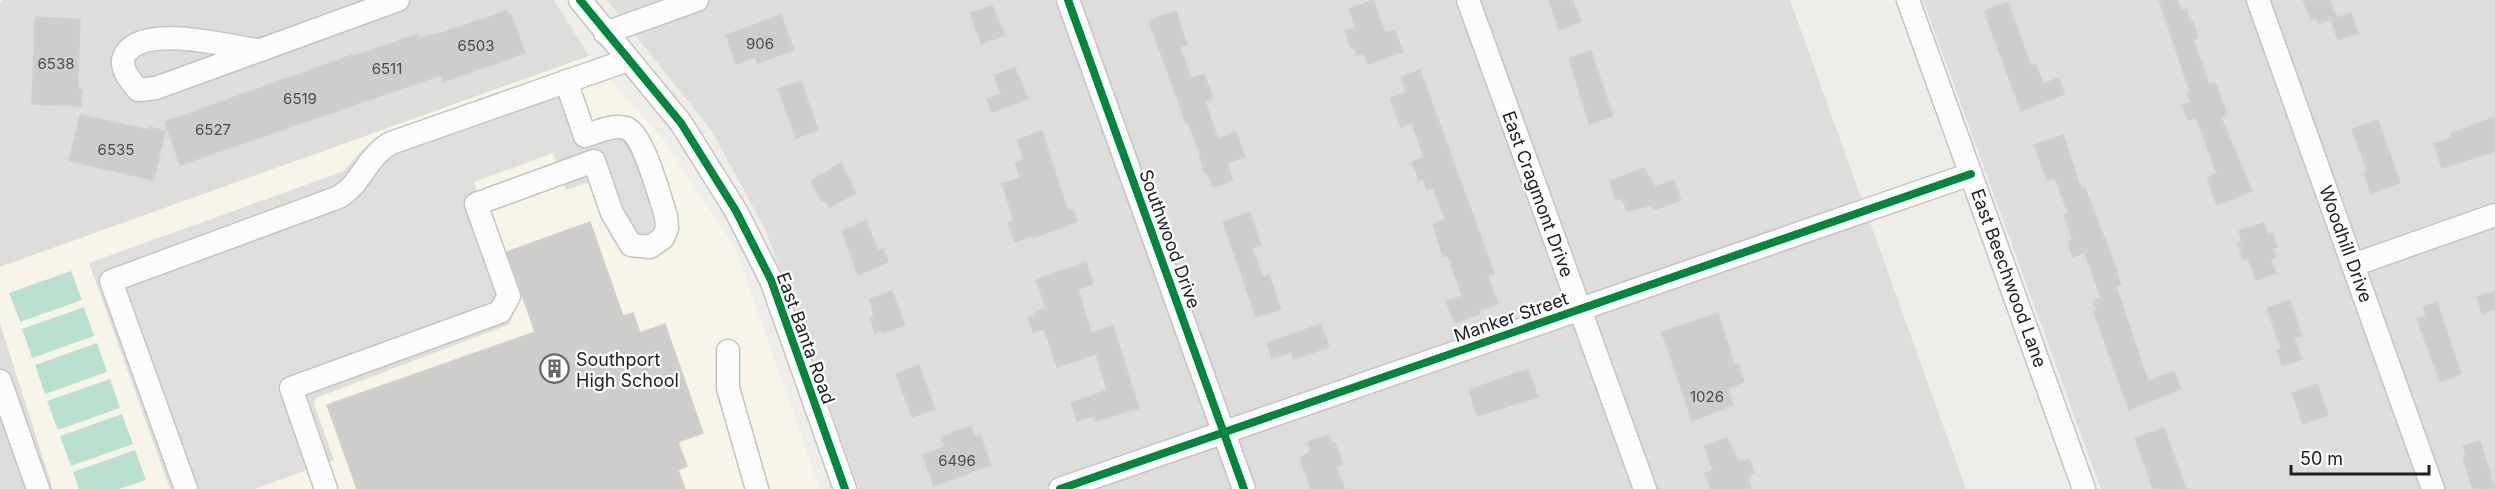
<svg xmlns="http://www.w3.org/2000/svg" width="2495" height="489" font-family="Inter,sans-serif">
<rect width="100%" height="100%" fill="#efedea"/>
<path fill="#dedddb" d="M 3,0 L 554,0 L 589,56 L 0,267 L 0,4 Z
M 607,0 L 1790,0 L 1966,489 L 859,489 L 766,231 L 712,131 Z
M 1923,0 L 2495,0 L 2495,489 L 2101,489 Z
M 0,323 L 53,489 L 0,489 Z"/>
<path fill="#f6f5e8" d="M 589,56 L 664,140 L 736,249 L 820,489 L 53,489 L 0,323 L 0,267 Z"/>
<path fill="#bae1d0" d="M 71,271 L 82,300 L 20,322 L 9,293 Z
M 84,307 L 94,336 L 32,358 L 22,329 Z
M 97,343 L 107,372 L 45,394 L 35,365 Z
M 110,379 L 120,408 L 58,430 L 47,401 Z
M 122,414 L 133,444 L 71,466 L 60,436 Z
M 135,450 L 146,480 L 119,489 L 79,489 L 73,472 Z"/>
<path fill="#dfdedd" d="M 572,70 L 591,124 L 622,118 L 673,215 L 651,258 L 631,257 L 622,253 L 610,236 L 591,184 L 586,183 L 566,190 L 553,153 L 474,182 L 514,296 L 516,304 L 510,324 L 316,398 L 314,404 L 334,460 L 255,489 L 170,489 L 89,263 L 344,171 L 361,151 L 384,136 Z"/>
<path fill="#cfcdcb" stroke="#d2cfcc" stroke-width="1.5" d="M 1373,0 L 1385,33 L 1395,30 L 1403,52 L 1368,64 L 1364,53 L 1357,55 L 1354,47 L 1351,48 L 1345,31 L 1356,28 L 1349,9 Z
M 1549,0 L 1573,0 L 1581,22 L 1559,30 Z
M 2159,0 L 2177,0 L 2181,11 L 2186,9 L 2190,22 L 2193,21 L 2198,38 L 2193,40 L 2209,84 L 2215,82 L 2227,115 L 2221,117 L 2252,191 L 2217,205 L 2207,178 L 2217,174 L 2196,117 L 2188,120 L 2182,105 L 2191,102 L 2187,93 L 2190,92 Z
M 2303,0 L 2330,0 L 2337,18 L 2351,13 L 2358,33 L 2338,40 L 2331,20 L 2319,24 L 2317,18 L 2311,20 Z
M 2008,2 L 2031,66 L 2036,64 L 2043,84 L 2059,78 L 2065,94 L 2021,111 L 1984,11 Z
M 992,6 L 1005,35 L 981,44 L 970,13 Z
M 507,11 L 508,15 L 511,14 L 525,53 L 443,82 L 441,75 L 180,165 L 165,122 L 352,55 L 352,57 L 418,34 L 419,38 L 441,33 Z
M 1176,11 L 1187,45 L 1180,47 L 1191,78 L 1204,74 L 1213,98 L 1205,101 L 1218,139 L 1236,132 L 1245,157 L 1227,163 L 1233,180 L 1213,187 L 1207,172 L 1205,173 L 1199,157 L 1201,156 L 1188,122 L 1186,123 L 1149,21 Z
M 781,15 L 794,50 L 758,63 L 755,57 L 736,64 L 726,35 Z
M 35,17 L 80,19 L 78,89 L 82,90 L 81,106 L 32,104 Z
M 1591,51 L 1613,116 L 1589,124 L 1569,58 Z
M 1015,68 L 1028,99 L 992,112 L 987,99 L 1001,94 L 994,75 Z
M 1420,70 L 1494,273 L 1487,275 L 1498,304 L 1478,311 L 1479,314 L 1454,323 L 1446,301 L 1462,296 L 1448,256 L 1443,257 L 1433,224 L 1445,219 L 1433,188 L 1427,190 L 1423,178 L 1419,180 L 1412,162 L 1424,158 L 1412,123 L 1401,127 L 1390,98 L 1406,92 L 1401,77 Z
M 801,81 L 818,130 L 796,138 L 778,89 Z
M 80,115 L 149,130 L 150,127 L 165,131 L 154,180 L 69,161 Z
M 2495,117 L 2495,151 L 2442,168 L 2434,144 L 2452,138 L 2451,133 Z
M 2378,120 L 2400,183 L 2371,193 L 2364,172 L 2367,171 L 2352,129 Z
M 1042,131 L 1067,209 L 1073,210 L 1077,222 L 1033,238 L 1033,236 L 1015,242 L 1008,223 L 1014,221 L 1002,184 L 1020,178 L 1015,163 L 1024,159 L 1017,140 Z
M 2063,135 L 2081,189 L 2085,188 L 2116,268 L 2121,284 L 2116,286 L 2148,381 L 2174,372 L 2181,389 L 2129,410 L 2094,312 L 2097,311 L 2093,301 L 2101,298 L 2085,253 L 2073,257 L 2068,242 L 2073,240 L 2064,215 L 2068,213 L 2055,178 L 2047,180 L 2034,145 Z
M 841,163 L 856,193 L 829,208 L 825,200 L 822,202 L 811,181 Z
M 1644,168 L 1655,187 L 1674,180 L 1681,200 L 1654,210 L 1652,205 L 1627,211 L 1622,198 L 1616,200 L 1610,181 Z
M 1250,212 L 1261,245 L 1252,248 L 1263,277 L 1269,275 L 1281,309 L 1256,317 L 1223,222 Z
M 866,221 L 878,251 L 883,249 L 888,262 L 858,275 L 842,231 Z
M 590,222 L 623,316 L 633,313 L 640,333 L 665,324 L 703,433 L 678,442 L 687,466 L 678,470 L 685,489 L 357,489 L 327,405 L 535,332 L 507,252 Z
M 2263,223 L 2268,235 L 2272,233 L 2277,247 L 2273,249 L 2276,257 L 2271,259 L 2276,273 L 2256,280 L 2248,258 L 2243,260 L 2238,243 L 2242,242 L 2239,231 Z
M 1086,262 L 1093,284 L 1078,289 L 1091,333 L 1113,326 L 1139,408 L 1096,421 L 1094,415 L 1077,421 L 1071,403 L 1107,390 L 1096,354 L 1057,367 L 1044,328 L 1033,332 L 1028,318 L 1036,316 L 1035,312 L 1046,308 L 1036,280 Z
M 892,291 L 905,325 L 882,333 L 881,330 L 875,333 L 870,318 L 874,317 L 870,299 Z
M 2495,291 L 2495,309 L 2482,314 L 2477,297 Z
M 2290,300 L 2302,336 L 2294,338 L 2302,359 L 2282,366 L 2277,350 L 2281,349 L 2267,308 Z
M 2437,302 L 2461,374 L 2440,382 L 2417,319 L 2426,316 L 2423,307 Z
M 1718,313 L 1735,366 L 1738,364 L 1744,382 L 1728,388 L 1733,405 L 1692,421 L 1662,332 Z
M 1321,324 L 1329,347 L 1294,359 L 1291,352 L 1272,358 L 1267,343 Z
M 919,365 L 935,409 L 912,417 L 896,374 Z
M 1528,369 L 1538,397 L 1477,416 L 1469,390 Z
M 2317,384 L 2328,415 L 2303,424 L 2292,393 Z
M 971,426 L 975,437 L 980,435 L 991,465 L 934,486 L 923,455 L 945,447 L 941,437 Z
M 2164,428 L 2186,489 L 2153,489 L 2135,438 Z
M 1329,435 L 1332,444 L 1335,443 L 1343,464 L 1336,467 L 1345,489 L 1311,489 L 1300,458 L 1311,451 L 1308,442 Z
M 1727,438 L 1739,462 L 1749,459 L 1754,473 L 1748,476 L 1752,489 L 1711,489 L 1705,473 L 1713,471 L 1704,446 Z
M 2480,441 L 2495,489 L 2473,489 L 2463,458 L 2466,456 L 2463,446 Z"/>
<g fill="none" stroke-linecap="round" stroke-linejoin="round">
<defs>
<path id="minor" d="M 580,0 L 681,123 L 736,211 L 771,280 L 845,489
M 1068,0 L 1244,489
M 1468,0 L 1645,489
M 1908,0 L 2084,489
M 2258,0 L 2433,489
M 605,33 L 697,0
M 257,50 C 227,46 146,24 126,53 C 117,66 130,80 138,90 L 156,88 L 398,0
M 2353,265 L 2495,215
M 728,351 L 728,388 L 757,489
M 0,381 L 38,489
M 186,489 L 111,281 L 339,197 C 362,183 367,156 391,143 L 628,60
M 326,489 L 291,388 L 500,312 L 509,296 L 476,204 L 594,161 L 612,213 L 631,245 L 650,247 L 663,238 L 667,228 L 666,216 C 660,198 643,133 626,128 C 613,124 597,132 585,136 L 566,81
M 1060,489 L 1971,174"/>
</defs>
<use href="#minor" stroke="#c5c4c2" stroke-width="25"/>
<use href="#minor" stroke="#fdfcfc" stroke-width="22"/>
<defs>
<path id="cycleway" d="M 580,0 L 681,123 L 736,211 L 771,280 L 845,489
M 1068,0 L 1244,489
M 1060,489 L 1971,174"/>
</defs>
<use href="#cycleway" stroke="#fff" stroke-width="11"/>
<use href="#cycleway" stroke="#00873e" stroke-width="8"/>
</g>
<defs>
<symbol id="building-ring" viewBox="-11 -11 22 22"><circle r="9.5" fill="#fff" stroke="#696867" stroke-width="1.5"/><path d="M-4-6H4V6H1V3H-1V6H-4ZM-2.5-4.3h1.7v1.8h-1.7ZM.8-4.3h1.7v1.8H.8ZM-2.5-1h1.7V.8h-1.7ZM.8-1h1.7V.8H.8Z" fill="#696867"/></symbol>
</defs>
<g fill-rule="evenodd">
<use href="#building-ring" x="538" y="352" width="33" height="33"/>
</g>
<g text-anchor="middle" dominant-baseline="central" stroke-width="4.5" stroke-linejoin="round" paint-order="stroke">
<g font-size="15" fill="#4c4c4c">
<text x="760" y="43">906</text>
<text x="476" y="45">6503</text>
<text x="56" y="63">6538</text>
<text x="387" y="68">6511</text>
<text x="300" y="98">6519</text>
<text x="213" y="129">6527</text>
<text x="116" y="149">6535</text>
<text x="1707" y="396">1026</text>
<text x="957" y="460">6496</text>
</g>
<g font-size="18" fill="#212121" stroke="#fff">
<text transform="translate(1538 194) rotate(70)">East Cragmont Drive</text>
<text transform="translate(1170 239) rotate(70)">Southwood Drive</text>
<text transform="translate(2346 244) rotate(70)">Woodhill Drive</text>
<text transform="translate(2009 278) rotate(70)">East Beechwood Lane</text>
<text transform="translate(1511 317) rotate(-19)">Manker Street</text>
<text transform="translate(806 338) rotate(70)">East Banta Road</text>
</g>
<g font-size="18" fill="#212121" stroke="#fff" text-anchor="start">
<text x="576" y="359">Southport<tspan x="576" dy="21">High School</tspan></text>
</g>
</g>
<path d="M2291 465v9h138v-9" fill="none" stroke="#212121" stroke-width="3"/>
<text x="2300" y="465" font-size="18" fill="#212121" stroke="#ffffff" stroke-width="4.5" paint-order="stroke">50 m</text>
</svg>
